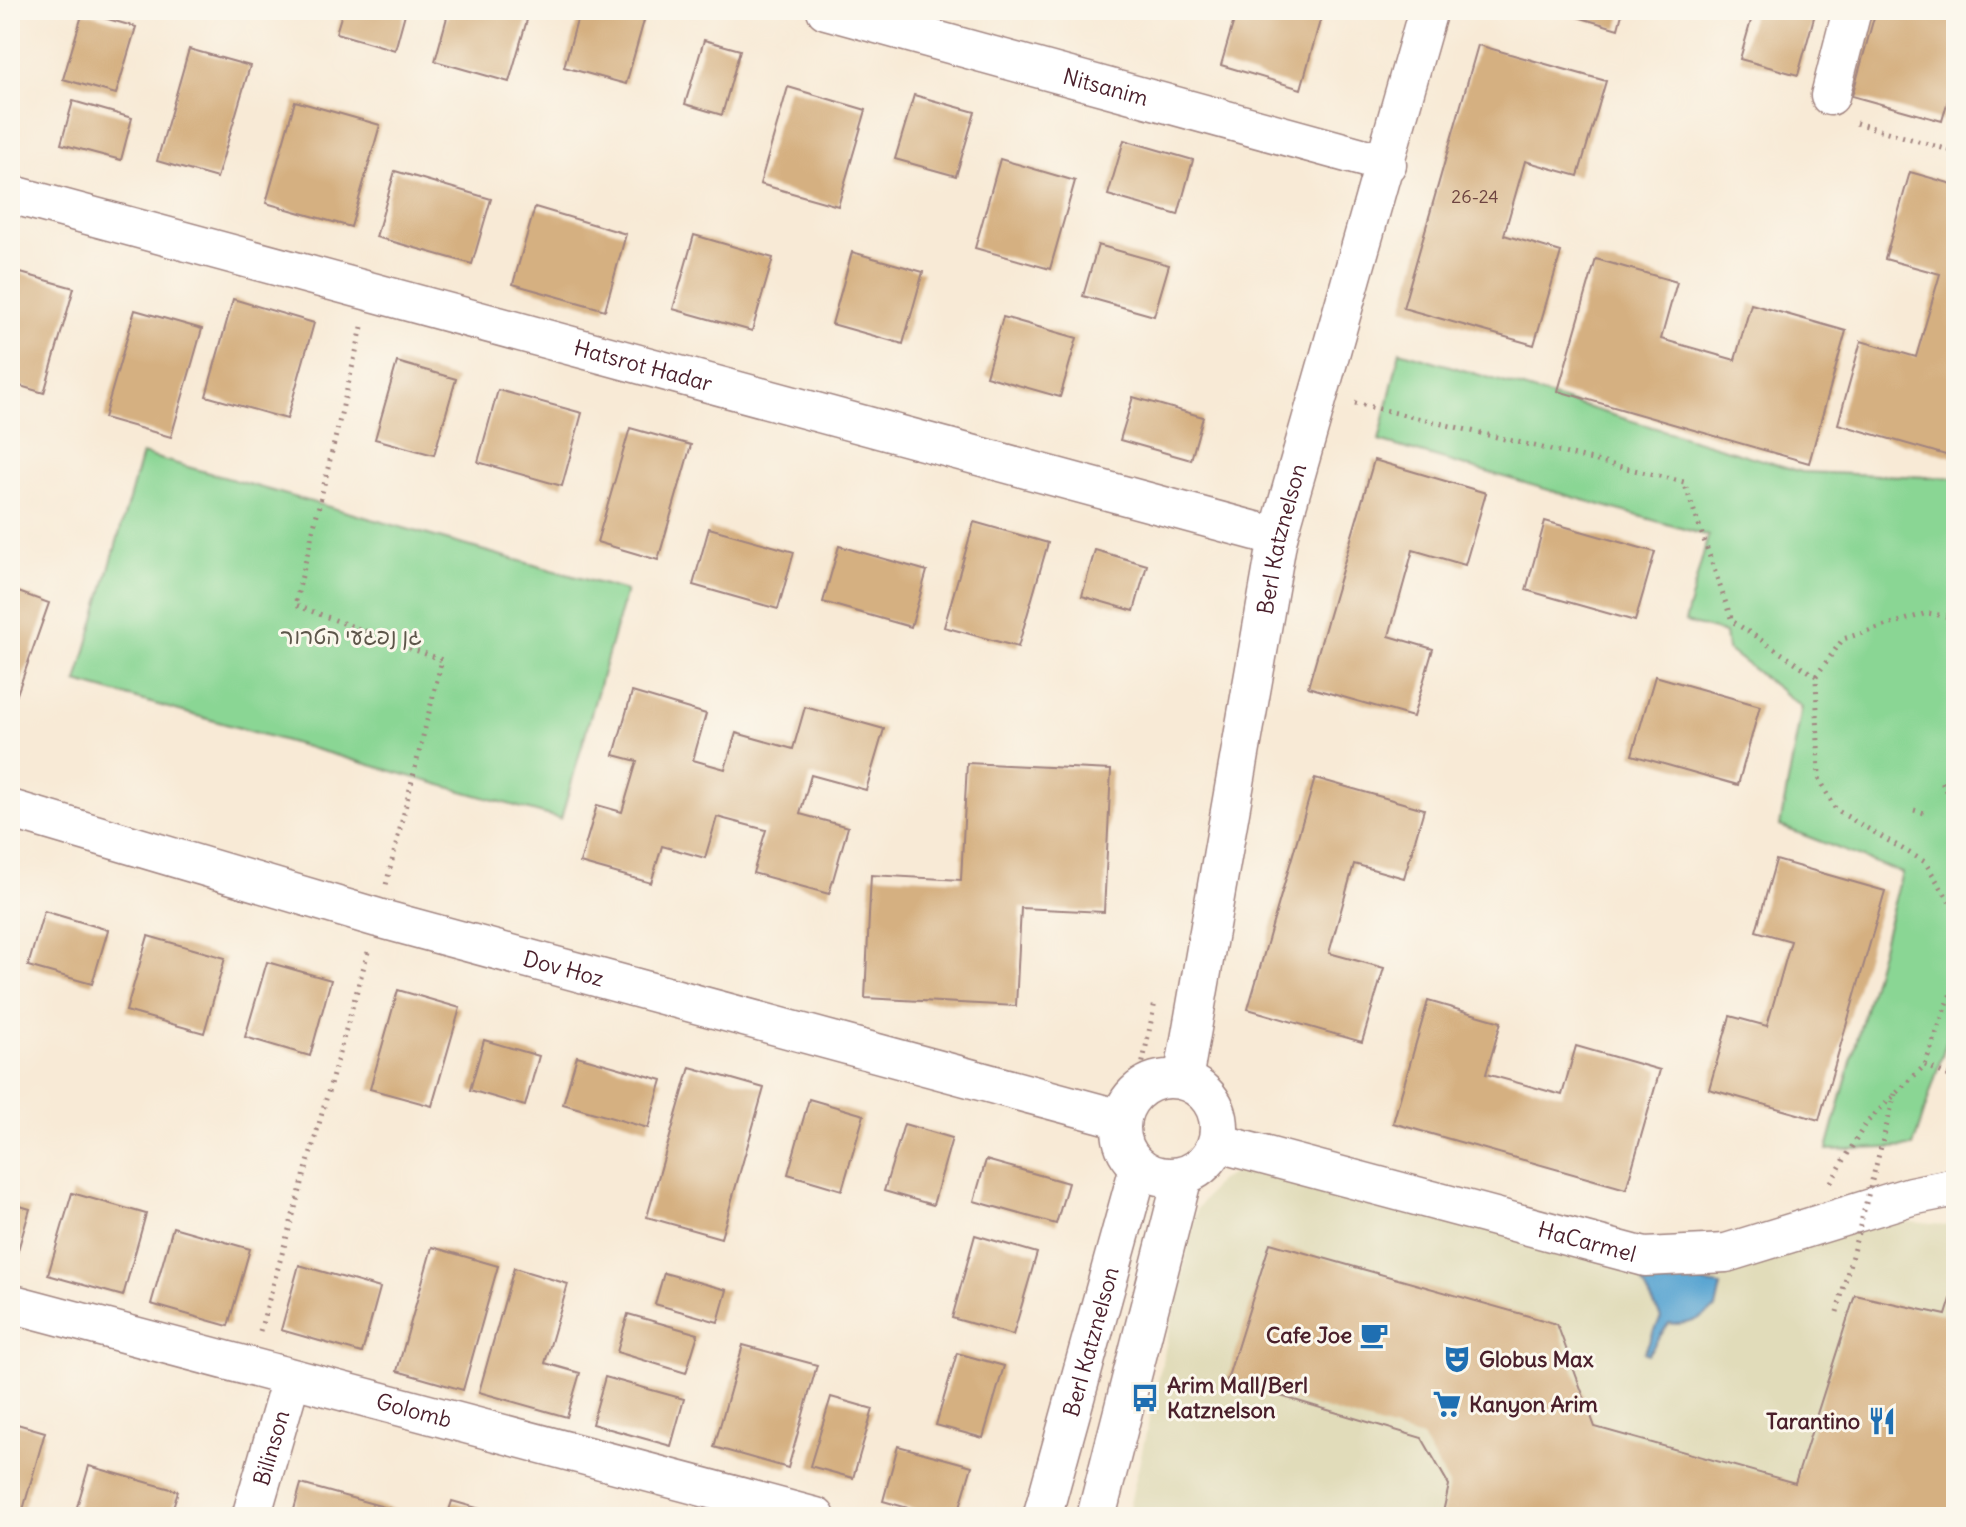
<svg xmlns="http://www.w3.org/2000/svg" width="1966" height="1527" font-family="Delius,'Playpen Sans Hebrew',sans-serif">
<rect width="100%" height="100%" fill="#fbf7ec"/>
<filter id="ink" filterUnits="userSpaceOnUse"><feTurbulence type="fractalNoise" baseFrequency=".0125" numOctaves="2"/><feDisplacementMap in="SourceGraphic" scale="16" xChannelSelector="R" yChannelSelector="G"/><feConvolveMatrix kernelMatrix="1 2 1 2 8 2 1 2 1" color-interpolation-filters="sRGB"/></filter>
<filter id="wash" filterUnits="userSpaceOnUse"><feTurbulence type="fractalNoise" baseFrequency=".006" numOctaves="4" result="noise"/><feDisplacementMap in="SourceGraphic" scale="32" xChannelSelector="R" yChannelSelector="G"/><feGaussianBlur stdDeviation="1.8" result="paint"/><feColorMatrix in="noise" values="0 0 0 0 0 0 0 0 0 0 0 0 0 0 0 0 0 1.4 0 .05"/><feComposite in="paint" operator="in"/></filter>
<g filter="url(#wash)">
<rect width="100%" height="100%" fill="#f8ead6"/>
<path fill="#e1dcba" d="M 1246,1167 L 1731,1262 L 1900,1221 L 1956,1226 L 1956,1517 L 1127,1517 L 1197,1209 L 1218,1181 Z"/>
<path fill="#8ad694" stroke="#6a7a60" stroke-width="2" d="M 1400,351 L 1802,472 L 1956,478 L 1956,1011 L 1913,1147 L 1827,1150 L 1902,873 L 1780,826 L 1802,707 L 1727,649 L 1725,633 L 1685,622 L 1708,536 L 1379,441 Z
M 142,454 L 626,591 L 561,819 L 77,682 Z"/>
<path fill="#58a4d1" stroke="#51627e" stroke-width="2" d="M 1637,1272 L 1721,1286 L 1716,1309 C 1701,1318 1687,1327 1669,1323 L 1648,1354 L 1644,1352 L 1661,1318 Z"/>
<g id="blocks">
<path fill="#d5b081" d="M 343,10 L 406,10 L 395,50 L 336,33 Z
M 449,10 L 493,10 L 527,20 L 509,82 L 435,61 Z
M 580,10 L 647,10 L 626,84 L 564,67 Z
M 1237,10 L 1323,10 L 1301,89 L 1221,65 Z
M 1554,10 L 1623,10 L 1618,29 Z
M 1754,10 L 1816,10 L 1798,75 L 1740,59 Z
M 1876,10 L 1939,10 L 1956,15 L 1956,72 L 1942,121 L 1852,96 Z
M 83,12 L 136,27 L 116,94 L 63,79 Z
M 704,40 L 740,50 L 722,115 L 685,104 Z
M 1478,45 L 1606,81 L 1578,176 L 1525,161 L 1504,235 L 1561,252 L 1534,345 L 1403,308 Z
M 189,49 L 250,66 L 217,178 L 157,161 Z
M 788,87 L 866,110 L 838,206 L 760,184 Z
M 914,95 L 975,112 L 956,176 L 895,159 Z
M 73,101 L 132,118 L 121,160 L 61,144 Z
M 295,101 L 380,125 L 351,227 L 266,203 Z
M 1124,140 L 1193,160 L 1178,215 L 1108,195 Z
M 1000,159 L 1075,181 L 1050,269 L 975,248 Z
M 395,171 L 491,199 L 472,264 L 376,237 Z
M 1910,172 L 1956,185 L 1956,458 L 1838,424 L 1861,341 L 1916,357 L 1940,274 L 1885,259 Z
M 535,207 L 626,234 L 605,310 L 513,284 Z
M 694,235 L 773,258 L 752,331 L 673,309 Z
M 1098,245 L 1169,265 L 1154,316 L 1083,296 Z
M 852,252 L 923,272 L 903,344 L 832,324 Z
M 1596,259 L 1677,282 L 1661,339 L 1735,360 L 1751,304 L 1846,331 L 1809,463 L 1558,391 Z
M 10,270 L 74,288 L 44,393 L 10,383 Z
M 233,299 L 314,323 L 287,419 L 206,396 Z
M 135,310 L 202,329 L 171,437 L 104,418 Z
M 1003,317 L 1077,338 L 1060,397 L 986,376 Z
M 397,362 L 456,379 L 434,455 L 375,439 Z
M 498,390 L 582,413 L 562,486 L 478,462 Z
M 1133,397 L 1203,417 L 1191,460 L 1120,440 Z
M 630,428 L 691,445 L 658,560 L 597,542 Z
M 1374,460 L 1486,493 L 1465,565 L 1413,550 L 1389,636 L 1433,649 L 1413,717 L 1308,687 Z
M 1545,521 L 1655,552 L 1635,621 L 1526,590 Z
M 974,522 L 1048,543 L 1018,647 L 944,627 Z
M 709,528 L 794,552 L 778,609 L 693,585 Z
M 839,546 L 927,571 L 911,627 L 823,602 Z
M 1095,550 L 1147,565 L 1134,611 L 1082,596 Z
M 10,589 L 49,603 L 10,714 Z
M 1655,676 L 1760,706 L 1738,785 L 1632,755 Z
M 632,692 L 706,714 L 693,760 L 725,769 L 736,733 L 793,749 L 805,707 L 884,729 L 866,790 L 811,775 L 800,814 L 848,827 L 829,894 L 753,873 L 766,830 L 717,817 L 705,858 L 662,846 L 651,883 L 580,863 L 597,805 L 622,812 L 637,761 L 614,755 Z
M 967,763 L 1111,770 L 1104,912 L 1021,908 L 1016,1006 L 865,998 L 871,875 L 961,880 Z
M 1315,778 L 1424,809 L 1404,878 L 1354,864 L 1329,953 L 1384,968 L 1362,1042 L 1248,1009 Z
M 1776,860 L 1885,891 L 1819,1120 L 1709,1089 L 1730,1016 L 1767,1026 L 1791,941 L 1756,931 Z
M 44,911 L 108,930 L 92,984 L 28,966 Z
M 148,936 L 225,958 L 204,1033 L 126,1011 Z
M 267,962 L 331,980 L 310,1056 L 245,1037 Z
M 398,990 L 460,1008 L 432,1106 L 370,1089 Z
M 1428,1001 L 1501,1022 L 1486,1074 L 1562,1095 L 1576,1046 L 1660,1070 L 1626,1189 L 1393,1123 Z
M 484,1040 L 539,1056 L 525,1106 L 470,1090 Z
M 577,1056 L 662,1080 L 648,1128 L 563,1104 Z
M 690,1067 L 764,1088 L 721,1238 L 647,1217 Z
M 809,1099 L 864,1115 L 842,1190 L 788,1174 Z
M 904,1124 L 952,1138 L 933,1205 L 884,1191 Z
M 986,1160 L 1068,1183 L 1056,1224 L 974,1201 Z
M 72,1193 L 146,1214 L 123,1296 L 48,1275 Z
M 10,1203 L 30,1209 L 13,1267 L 10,1266 Z
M 173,1227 L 250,1249 L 228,1326 L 151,1304 Z
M 975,1235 L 1037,1253 L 1013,1335 L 952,1318 Z
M 1270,1243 L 1557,1324 L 1595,1427 L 1795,1483 L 1855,1295 L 1946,1315 L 1956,1283 L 1956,1517 L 1442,1517 L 1449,1485 L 1422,1438 L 1227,1380 Z
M 432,1247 L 498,1266 L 463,1390 L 397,1371 Z
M 299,1265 L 380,1288 L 362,1353 L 281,1330 Z
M 514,1268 L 568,1284 L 545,1363 L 580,1373 L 567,1417 L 479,1392 Z
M 664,1273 L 727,1290 L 718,1322 L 655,1304 Z
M 628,1314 L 698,1334 L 686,1373 L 617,1352 Z
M 743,1345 L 817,1365 L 788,1468 L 714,1447 Z
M 957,1353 L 1004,1366 L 983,1438 L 936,1425 Z
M 605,1377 L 684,1399 L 671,1446 L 592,1424 Z
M 831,1397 L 873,1409 L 853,1478 L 810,1466 Z
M 10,1422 L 45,1432 L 21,1517 L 10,1517 Z
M 898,1446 L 972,1466 L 957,1517 L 940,1517 L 883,1501 Z
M 89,1466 L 178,1491 L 170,1517 L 74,1517 Z
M 301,1484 L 417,1516 L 417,1517 L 292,1517 Z
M 452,1501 L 505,1516 L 505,1517 L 447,1517 Z"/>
</g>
</g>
<g filter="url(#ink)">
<use href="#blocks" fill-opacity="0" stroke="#a18480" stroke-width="2"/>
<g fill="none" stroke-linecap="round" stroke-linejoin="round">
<defs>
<g id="minor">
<path id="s1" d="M 826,10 L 1387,164"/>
<path d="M 1830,96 L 1852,10"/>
<path id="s2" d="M 10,194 L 1278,537"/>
<path id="s3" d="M 10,809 L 378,918 L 1121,1119"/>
<circle cx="1170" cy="1128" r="49"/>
<path id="s4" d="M 1183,1080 L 1278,537 L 1428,10"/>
<path id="s5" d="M 1218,1143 L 1645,1257 L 1726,1253 L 1911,1196 L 1956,1187"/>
<path id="s6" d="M 10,1303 L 816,1517"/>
<path id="s7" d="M 251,1517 L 291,1379"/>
<path id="s8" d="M 1042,1517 L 1139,1167"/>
<path d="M 1096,1517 L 1183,1176"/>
</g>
</defs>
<use href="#minor" stroke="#a18480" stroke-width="41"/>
<path stroke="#a18480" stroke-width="5" stroke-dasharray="2 6" stroke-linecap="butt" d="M 1856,123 L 1956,152
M 362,327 L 295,605 L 442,660 L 386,885
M 1355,403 L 1684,482 L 1732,621 L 1816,676 L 1819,778 L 1836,810 L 1925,862 L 1956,912
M 1816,676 L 1843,639 L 1927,613 L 1956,618
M 1942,782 L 1948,795
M 1914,810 L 1928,814
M 1925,1065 L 1956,1079
M 1138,1086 L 1155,1002
M 1831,1182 L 1866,1123 L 1925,1065 L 1956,979
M 260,1331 L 368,952"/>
<use href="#minor" stroke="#fff" stroke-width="38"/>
<path stroke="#a18480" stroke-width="5" stroke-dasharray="2 6" stroke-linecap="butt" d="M 1837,1312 L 1895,1094"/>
</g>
</g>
<defs>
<symbol id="cafe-bare" viewBox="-9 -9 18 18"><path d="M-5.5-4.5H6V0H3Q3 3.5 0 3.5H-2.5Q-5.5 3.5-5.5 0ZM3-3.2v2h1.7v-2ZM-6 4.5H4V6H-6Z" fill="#1f6fb2" stroke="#fbf7ec" stroke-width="2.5" paint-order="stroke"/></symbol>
<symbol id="theatre-bare" viewBox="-9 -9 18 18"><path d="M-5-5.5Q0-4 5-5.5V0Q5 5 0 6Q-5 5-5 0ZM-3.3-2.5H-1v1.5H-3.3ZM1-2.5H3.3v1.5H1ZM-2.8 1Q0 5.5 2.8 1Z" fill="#1f6fb2" stroke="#fbf7ec" stroke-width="2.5" paint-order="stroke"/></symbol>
<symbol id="bus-bare" viewBox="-9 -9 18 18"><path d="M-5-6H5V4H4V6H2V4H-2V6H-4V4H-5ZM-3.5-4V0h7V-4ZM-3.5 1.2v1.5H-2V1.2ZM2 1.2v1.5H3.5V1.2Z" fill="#1f6fb2" stroke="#fbf7ec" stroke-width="2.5" paint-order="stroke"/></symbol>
<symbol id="supermarket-bare" viewBox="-9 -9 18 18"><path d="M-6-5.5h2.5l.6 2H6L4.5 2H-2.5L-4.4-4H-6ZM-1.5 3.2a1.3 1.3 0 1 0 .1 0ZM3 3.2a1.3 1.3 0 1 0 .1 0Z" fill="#1f6fb2" stroke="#fbf7ec" stroke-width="2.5" paint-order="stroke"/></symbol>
<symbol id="restaurant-bare" viewBox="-9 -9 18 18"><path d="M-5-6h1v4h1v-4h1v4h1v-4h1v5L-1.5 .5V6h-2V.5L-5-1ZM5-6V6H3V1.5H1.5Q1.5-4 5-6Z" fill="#1f6fb2" stroke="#fbf7ec" stroke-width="2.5" paint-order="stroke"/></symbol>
</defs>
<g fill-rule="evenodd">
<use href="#cafe-bare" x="1354" y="1315" width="40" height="40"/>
<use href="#theatre-bare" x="1437" y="1339" width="40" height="40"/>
<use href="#bus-bare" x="1125" y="1378" width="40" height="40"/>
<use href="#supermarket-bare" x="1427" y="1384" width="40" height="40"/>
<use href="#restaurant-bare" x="1862" y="1401" width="40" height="40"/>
</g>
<g text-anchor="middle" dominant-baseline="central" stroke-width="6" stroke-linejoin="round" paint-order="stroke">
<g font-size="18" fill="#6d4340">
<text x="1475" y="196">26-24</text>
</g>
<g font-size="22" fill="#4a1f2b" stroke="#fbf7ec">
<text stroke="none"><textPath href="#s1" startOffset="290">Nitsanim</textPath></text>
<text stroke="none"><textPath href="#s2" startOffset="656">Hatsrot Hadar</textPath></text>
<text stroke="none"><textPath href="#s4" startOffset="550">Berl Katznelson</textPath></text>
<text stroke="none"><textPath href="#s3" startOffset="576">Dov Hoz</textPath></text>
<text stroke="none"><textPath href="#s5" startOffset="382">HaCarmel</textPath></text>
<text stroke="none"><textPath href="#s8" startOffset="182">Berl Katznelson</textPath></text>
<text stroke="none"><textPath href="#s6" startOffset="418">Golomb</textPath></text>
<text stroke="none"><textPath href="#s7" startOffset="72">Bilinson</textPath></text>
</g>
<g font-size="22" fill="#5d564a" stroke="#fbf7ec">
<text x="351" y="636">גן נפגעי הטרור</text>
</g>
<g font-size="22" font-weight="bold" fill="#4a1f2b" stroke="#fbf7ec" text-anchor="start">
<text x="1352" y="1335" text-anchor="end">Cafe Joe</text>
<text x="1479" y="1359">Globus Max</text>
<text x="1167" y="1385">Arim Mall/Berl<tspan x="1167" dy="25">Katznelson</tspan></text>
<text x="1469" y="1404">Kanyon Arim</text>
<text x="1860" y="1421" text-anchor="end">Tarantino</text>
</g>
</g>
<rect width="1966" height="1527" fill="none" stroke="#fbf7ec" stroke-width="40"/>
</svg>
